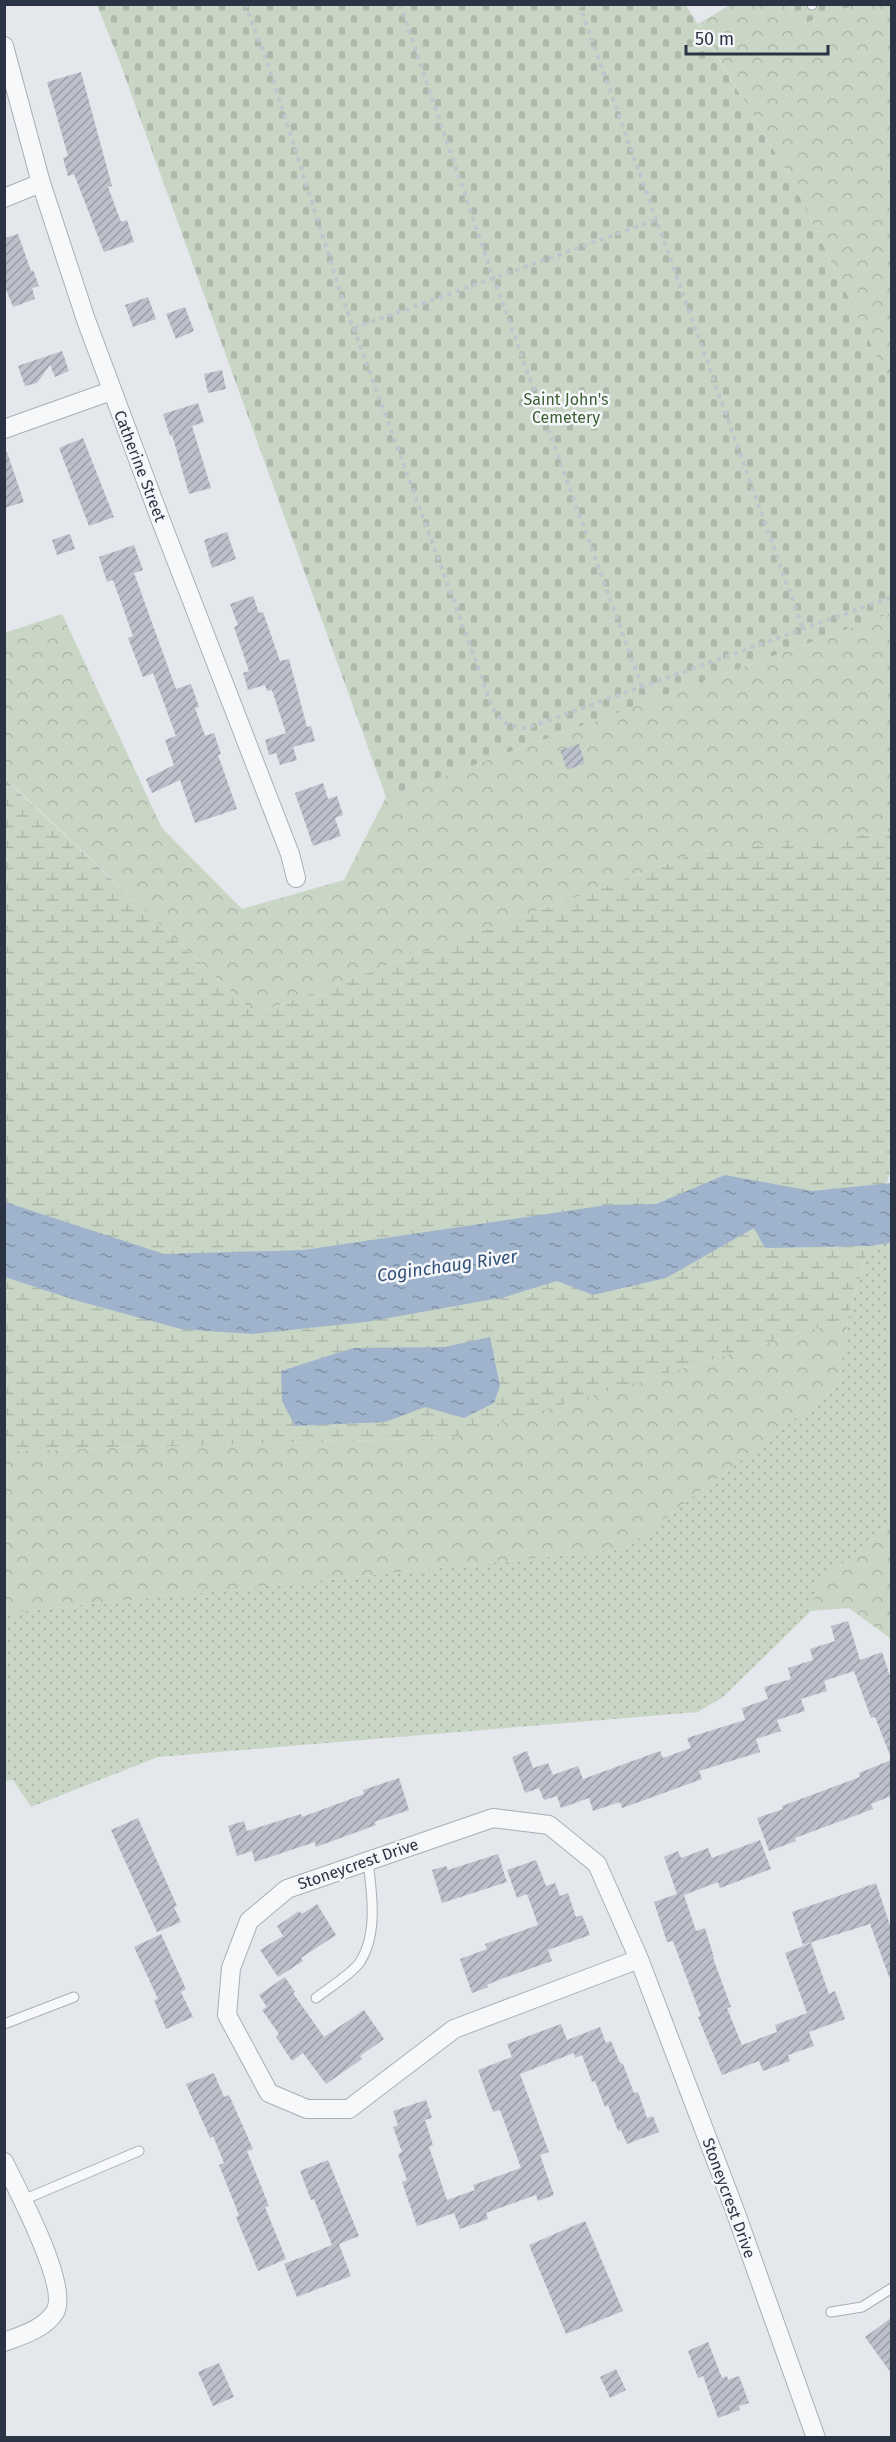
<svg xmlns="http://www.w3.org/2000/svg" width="896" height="2442" font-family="'Fira Sans',sans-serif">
<defs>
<pattern id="grass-dots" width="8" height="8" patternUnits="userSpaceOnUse" patternTransform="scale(1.5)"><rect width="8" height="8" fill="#c9d6c5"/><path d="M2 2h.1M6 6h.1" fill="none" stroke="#adb8ab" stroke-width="1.8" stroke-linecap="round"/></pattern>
<pattern id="forest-crowns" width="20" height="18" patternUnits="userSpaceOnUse" patternTransform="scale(1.5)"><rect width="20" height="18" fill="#c9d6c5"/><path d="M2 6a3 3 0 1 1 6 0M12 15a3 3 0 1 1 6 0" fill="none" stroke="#adb8ab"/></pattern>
<pattern id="wetland-marsh" width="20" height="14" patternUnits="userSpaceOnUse" patternTransform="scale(1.5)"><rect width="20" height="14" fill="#c9d6c5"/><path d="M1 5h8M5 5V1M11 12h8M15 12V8" fill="none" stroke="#adb8ab"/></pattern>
<pattern id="cemetery-stones" width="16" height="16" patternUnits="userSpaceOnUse" patternTransform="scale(1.5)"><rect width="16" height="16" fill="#c9d6c5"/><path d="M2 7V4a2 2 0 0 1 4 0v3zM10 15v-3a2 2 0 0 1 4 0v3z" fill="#adb8ab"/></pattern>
<pattern id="water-ripples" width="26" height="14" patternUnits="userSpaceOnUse" patternTransform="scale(1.5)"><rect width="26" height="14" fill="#9fb4cc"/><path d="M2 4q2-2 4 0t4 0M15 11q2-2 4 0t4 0" fill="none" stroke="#8293a7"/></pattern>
<pattern id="building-hatch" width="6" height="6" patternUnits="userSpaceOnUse" patternTransform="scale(1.5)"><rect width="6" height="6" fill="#bbc0ca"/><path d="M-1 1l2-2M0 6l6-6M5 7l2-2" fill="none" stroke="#989da6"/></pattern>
</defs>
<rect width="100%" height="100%" fill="#e4e7ec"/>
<path fill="url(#grass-dots)" d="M 891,1243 L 891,1524 L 818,1584 L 811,1611 L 723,1697 L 698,1712 L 158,1757 L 31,1807 L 13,1780 L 5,1781 L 4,1613 L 625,1549 L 840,1384 L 848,1319 L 869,1246 Z"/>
<path fill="url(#forest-crowns)" d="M 730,5 L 789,5 L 797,26 L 854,5 L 891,5 L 891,386 L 791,179 L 698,24 Z
M 891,613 L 891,832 L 702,851 L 255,1014 L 5,778 L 4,633 L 62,614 L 162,828 L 242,909 L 344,880 L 386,797 Z
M 848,1319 L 840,1384 L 625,1549 L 5,1613 L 4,1451 L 450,1438 Z
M 891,1524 L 891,1639 L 849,1608 L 811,1611 L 818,1584 Z"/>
<path fill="url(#wetland-marsh)" d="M 4,778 L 255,1014 L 702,851 L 891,832 L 891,1168 L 848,1319 L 450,1438 L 5,1451 Z"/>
<path fill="url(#cemetery-stones)" d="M 789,4 L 854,5 L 797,26 Z
M 97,5 L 686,5 L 791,179 L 891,386 L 891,613 L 386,797 L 119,60 Z"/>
<path fill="url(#water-ripples)" d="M 725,1175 L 812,1191 L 891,1183 L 891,1243 L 869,1246 L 765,1248 L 754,1228 L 666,1278 L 593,1295 L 557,1281 L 505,1297 L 366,1322 L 252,1334 L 181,1329 L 78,1301 L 5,1277 L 5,1202 L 164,1254 L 304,1250 L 607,1205 L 656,1204 Z
M 490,1337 L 500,1386 L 494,1403 L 464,1418 L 425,1407 L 385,1422 L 295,1426 L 282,1401 L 281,1371 L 353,1348 L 445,1347 Z"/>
<path fill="url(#building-hatch)" d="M 81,72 L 112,186 L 108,187 L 121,222 L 127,220 L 134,242 L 104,252 L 74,174 L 68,176 L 63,158 L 68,156 L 47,82 Z
M 18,234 L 31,271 L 33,270 L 39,286 L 32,288 L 35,299 L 13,307 L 4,284 L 4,238 Z
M 148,297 L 156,319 L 133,327 L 125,305 Z
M 185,307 L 194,331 L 176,339 L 166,314 Z
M 62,351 L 69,371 L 55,377 L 50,365 L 37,383 L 25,386 L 18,366 Z
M 222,370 L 226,389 L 208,393 L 204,374 Z
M 198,403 L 204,422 L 192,426 L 211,488 L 189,494 L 172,435 L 170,436 L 163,414 Z
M 83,438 L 114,517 L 89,526 L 59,448 Z
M 7,452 L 24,502 L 4,508 L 4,453 Z
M 227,532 L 236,559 L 212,568 L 204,540 Z
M 70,534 L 75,549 L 57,555 L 52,540 Z
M 134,545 L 143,570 L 134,573 L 176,689 L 191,684 L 199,707 L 195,708 L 205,736 L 214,733 L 221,754 L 218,755 L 237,809 L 195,823 L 180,780 L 152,793 L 146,779 L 174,765 L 165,740 L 176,736 L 153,673 L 143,677 L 128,638 L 133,636 L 113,580 L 107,582 L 99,557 Z
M 253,596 L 259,613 L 263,612 L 280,661 L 289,659 L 307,727 L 311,726 L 315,741 L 293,747 L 297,760 L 280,765 L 276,753 L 269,755 L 265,740 L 286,733 L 272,690 L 267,691 L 265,685 L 248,690 L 243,673 L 249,671 L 234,627 L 238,625 L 230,604 Z
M 579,744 L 585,763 L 567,770 L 560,750 Z
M 323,783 L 328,799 L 337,796 L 343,815 L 335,818 L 341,836 L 313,846 L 295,793 Z
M 848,1621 L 860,1660 L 882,1652 L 891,1679 L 891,1758 L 875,1717 L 871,1718 L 854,1671 L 824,1681 L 827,1691 L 801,1699 L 805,1711 L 777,1720 L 781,1731 L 756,1739 L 760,1752 L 699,1771 L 702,1779 L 650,1798 L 622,1808 L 620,1802 L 593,1811 L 589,1798 L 561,1808 L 557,1796 L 544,1800 L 539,1788 L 525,1793 L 512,1757 L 527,1751 L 533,1768 L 548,1763 L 553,1775 L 578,1766 L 583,1779 L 660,1751 L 663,1758 L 691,1748 L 687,1738 L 745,1720 L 742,1708 L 768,1699 L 764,1687 L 791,1679 L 788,1668 L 813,1660 L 810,1649 L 835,1641 L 831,1626 Z
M 891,1760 L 891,1796 L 871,1804 L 873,1809 L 795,1838 L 796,1841 L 769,1851 L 757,1818 L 783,1809 L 782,1806 L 860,1777 L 859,1773 Z
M 399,1778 L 409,1810 L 374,1822 L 376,1825 L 316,1847 L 315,1842 L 255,1862 L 252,1851 L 237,1856 L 228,1826 L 244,1821 L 247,1831 L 301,1814 L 302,1817 L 364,1794 L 363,1790 Z
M 138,1818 L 177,1906 L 174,1907 L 181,1922 L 157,1932 L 111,1830 Z
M 760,1840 L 771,1869 L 720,1888 L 718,1882 L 684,1895 L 696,1931 L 705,1928 L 714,1957 L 713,1958 L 731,2007 L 727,2008 L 742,2045 L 777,2032 L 775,2025 L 807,2013 L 785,1953 L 811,1943 L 829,1994 L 835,1991 L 845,2019 L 809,2032 L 814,2046 L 788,2055 L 790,2061 L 763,2071 L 759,2061 L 722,2075 L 698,2017 L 701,2016 L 683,1968 L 673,1941 L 667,1942 L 654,1902 L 677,1894 L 664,1857 L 678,1851 L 681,1858 L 708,1848 L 712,1858 Z
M 498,1854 L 507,1882 L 442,1903 L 432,1870 L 446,1866 L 448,1870 Z
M 536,1860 L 546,1886 L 555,1883 L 560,1896 L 568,1893 L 576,1917 L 582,1915 L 590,1935 L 548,1950 L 552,1961 L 501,1979 L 487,1985 L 488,1987 L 472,1993 L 460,1959 L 487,1949 L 485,1944 L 538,1925 L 527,1894 L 517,1898 L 507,1870 Z
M 876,1883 L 891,1928 L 891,1977 L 889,1977 L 870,1924 L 803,1945 L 792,1912 Z
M 317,1904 L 336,1935 L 301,1958 L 303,1961 L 278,1977 L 260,1950 L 283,1936 L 277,1926 L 299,1911 L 302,1914 Z
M 161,1934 L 186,1989 L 181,1992 L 193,2017 L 166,2029 L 154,2000 L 158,1999 L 134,1947 Z
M 285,1977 L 295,1992 L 293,1993 L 324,2037 L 364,2010 L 384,2039 L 360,2056 L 362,2059 L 326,2084 L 303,2053 L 292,2061 L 276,2037 L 279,2034 L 262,2010 L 267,2007 L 259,1995 Z
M 561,2024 L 567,2040 L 600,2027 L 606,2043 L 611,2041 L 620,2063 L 623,2064 L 634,2093 L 638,2092 L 647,2118 L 653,2116 L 659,2132 L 627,2144 L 621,2130 L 618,2131 L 608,2105 L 605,2107 L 595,2081 L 592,2082 L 582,2055 L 575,2058 L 574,2053 L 520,2074 L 549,2152 L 540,2155 L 554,2195 L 538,2201 L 536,2195 L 486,2213 L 488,2219 L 460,2229 L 454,2213 L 417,2226 L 402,2182 L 407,2180 L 398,2154 L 402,2152 L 393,2127 L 398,2125 L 393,2111 L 426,2100 L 432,2118 L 425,2120 L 433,2145 L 429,2147 L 447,2200 L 475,2190 L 473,2185 L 521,2168 L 500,2110 L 493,2112 L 478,2070 L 512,2057 L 507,2044 Z
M 214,2073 L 224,2097 L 229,2095 L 253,2149 L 247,2151 L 269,2206 L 265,2207 L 286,2259 L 258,2271 L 236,2217 L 239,2215 L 219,2165 L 224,2163 L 213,2136 L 210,2138 L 186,2084 Z
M 328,2160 L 359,2236 L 339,2244 L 351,2276 L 297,2297 L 284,2264 L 332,2245 L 314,2199 L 311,2200 L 300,2171 Z
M 585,2221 L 623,2311 L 566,2334 L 529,2245 Z
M 891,2318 L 891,2373 L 865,2337 Z
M 708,2342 L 722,2378 L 727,2376 L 728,2380 L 739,2376 L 749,2403 L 739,2406 L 740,2410 L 718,2418 L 703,2376 L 698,2378 L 688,2351 Z
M 219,2363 L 234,2397 L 213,2406 L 198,2372 Z
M 616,2369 L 626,2390 L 610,2398 L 600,2377 Z"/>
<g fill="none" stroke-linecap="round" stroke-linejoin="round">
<defs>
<path id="service" d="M 812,5 L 812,4
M 316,1998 C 327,1989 352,1974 360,1962 C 378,1934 372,1893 368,1861
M 4,2024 L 74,1997
M 23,2200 L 139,2151
M 831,2312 L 862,2307 L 892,2288"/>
<path id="minor" d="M 4,46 L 41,183 L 86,320 L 161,521 L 290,854 L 296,878
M 4,198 L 41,183
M 4,429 L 111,391
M 493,1818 L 549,1825 L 597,1864 L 639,1959 L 454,2029 L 349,2109 L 307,2109 L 269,2093 L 227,2015 L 231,1968 L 249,1921 L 287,1889 Z
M 639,1959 L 734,2208 L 816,2438
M 4,2162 C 17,2189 70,2287 55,2312 C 44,2329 23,2335 4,2342"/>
</defs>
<use href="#service" stroke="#a9aeb7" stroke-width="11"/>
<use href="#minor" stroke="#a9aeb7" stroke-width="20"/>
<path stroke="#c2c5cb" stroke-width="4" stroke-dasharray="4.5 4.5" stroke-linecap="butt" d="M 245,4 L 270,70 L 341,294 L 493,708 C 502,723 510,728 527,728 L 892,597
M 400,4 L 492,274 L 642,687
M 579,4 L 803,629
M 354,328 L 656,220"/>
<use href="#service" stroke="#f7f8fa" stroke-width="9"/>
<use href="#minor" stroke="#f7f8fa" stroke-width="18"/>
</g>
<g text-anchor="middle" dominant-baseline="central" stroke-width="5" stroke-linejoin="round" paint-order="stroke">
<g font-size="16" fill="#3f6138" stroke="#f4f6f9">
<text x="566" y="399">Saint John's<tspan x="566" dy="18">Cemetery</tspan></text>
</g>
<g font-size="16" fill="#2b3445" stroke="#f4f6f9">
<text transform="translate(140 466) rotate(69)">Catherine Street</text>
<text transform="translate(358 1864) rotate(-19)">Stoneycrest Drive</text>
<text transform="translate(729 2198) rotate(70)">Stoneycrest Drive</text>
</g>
<g font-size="18" font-style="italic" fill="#34527a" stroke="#f4f6f9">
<text transform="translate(447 1266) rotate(-8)">Coginchaug River</text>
</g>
</g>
<rect width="896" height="2442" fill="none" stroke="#2b3445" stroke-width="12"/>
<path d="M686 45v9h142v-9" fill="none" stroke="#2b3445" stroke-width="3"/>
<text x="695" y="45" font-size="18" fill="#2b3445" stroke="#f4f6f9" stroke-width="4.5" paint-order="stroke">50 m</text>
</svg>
